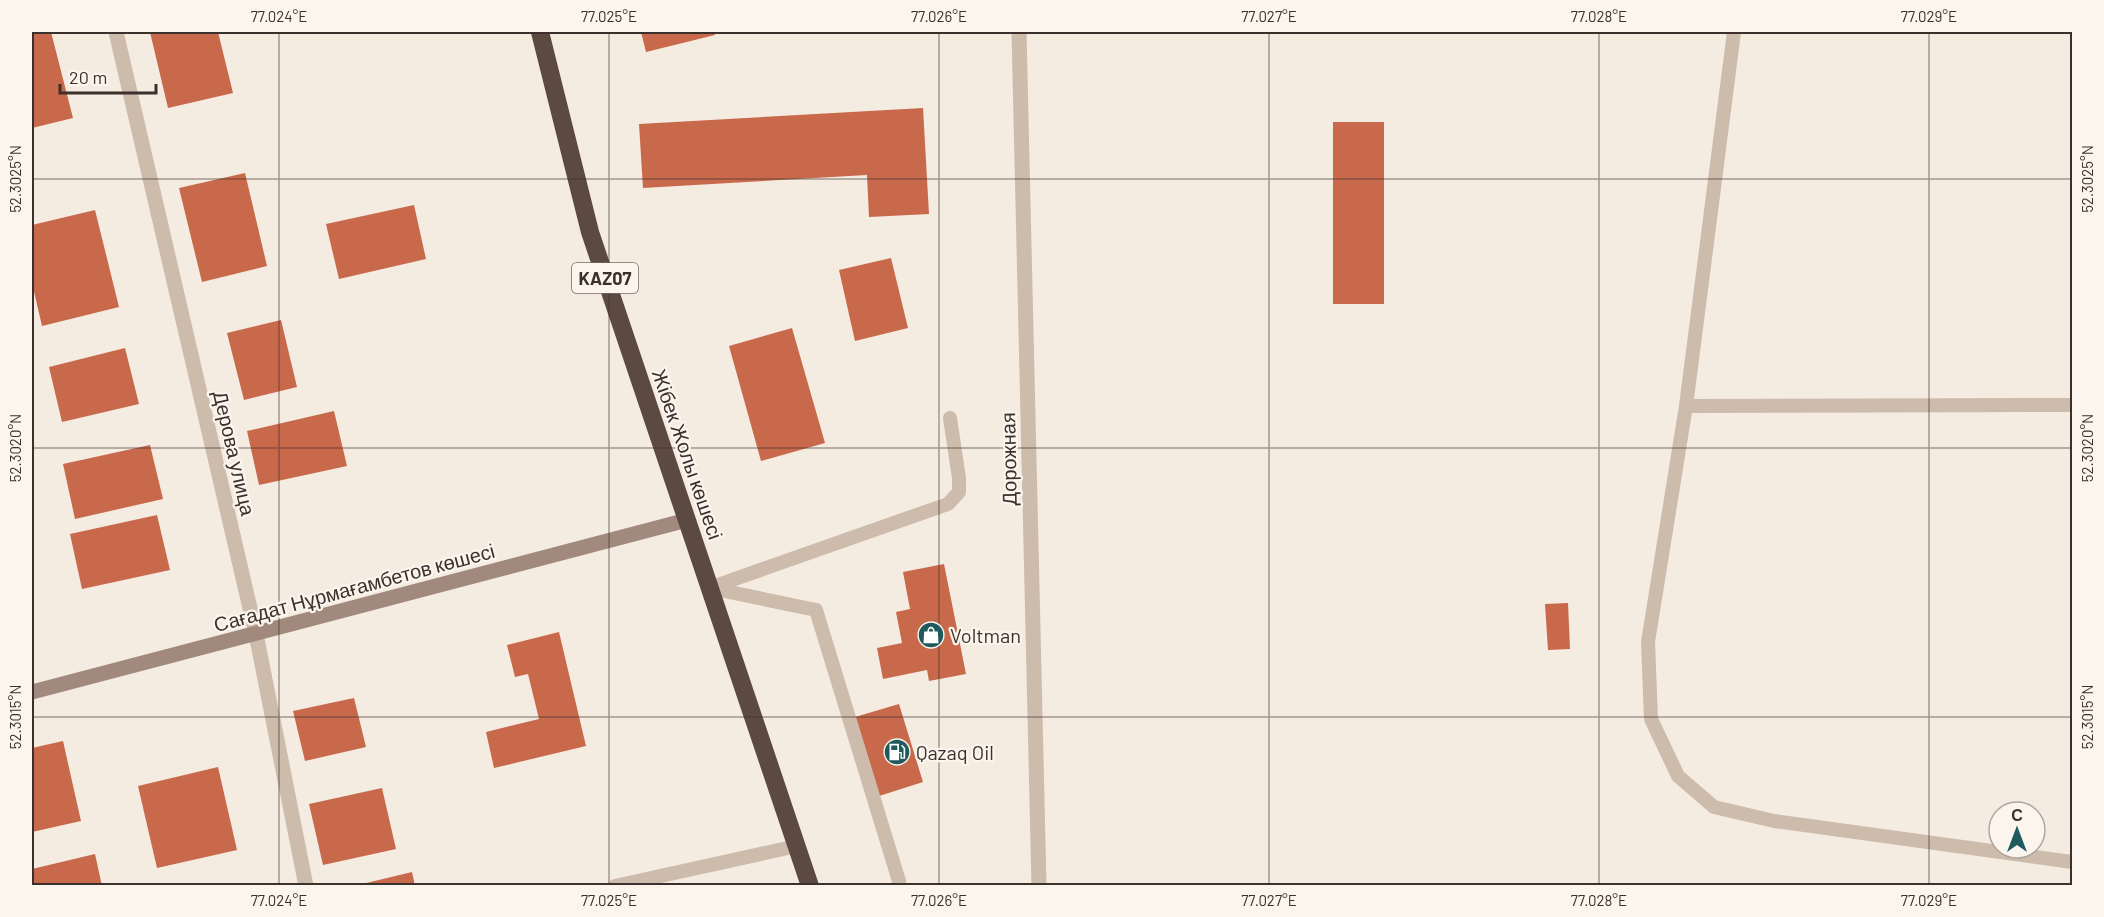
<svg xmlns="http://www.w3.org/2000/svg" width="2104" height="917" font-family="Barlow,sans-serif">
<rect width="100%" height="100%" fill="#f4ebe1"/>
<path fill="#c8694b" d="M 37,32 L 51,32 L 73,118 L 32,128 L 32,33 Z
M 150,32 L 218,32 L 233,93 L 168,108 Z
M 641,32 L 714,32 L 715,35 L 646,52 Z
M 923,108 L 929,214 L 869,217 L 867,175 L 643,188 L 639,124 Z
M 1333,122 L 1384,122 L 1384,304 L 1333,304 Z
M 245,173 L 267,266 L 202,282 L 179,188 Z
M 414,205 L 426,259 L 339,279 L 326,224 Z
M 95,210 L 119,307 L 42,326 L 32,283 L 32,225 Z
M 891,258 L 908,328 L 855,341 L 839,270 Z
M 281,320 L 297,387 L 244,400 L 227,333 Z
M 792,328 L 825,443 L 761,461 L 729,346 Z
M 125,348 L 139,404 L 62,422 L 49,367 Z
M 334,411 L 347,466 L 259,485 L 247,431 Z
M 150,445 L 163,499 L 75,519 L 63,464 Z
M 157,515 L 170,570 L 82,589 L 70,534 Z
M 944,564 L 966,674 L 929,681 L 927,670 L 883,679 L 877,648 L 902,643 L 896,612 L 910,609 L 903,572 Z
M 1568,603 L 1570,649 L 1548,650 L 1545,604 Z
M 559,632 L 586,746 L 494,768 L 486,732 L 539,719 L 528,674 L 515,677 L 507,645 Z
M 354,698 L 366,747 L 305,761 L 293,711 Z
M 899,704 L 923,782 L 879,796 L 855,717 Z
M 63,741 L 81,821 L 32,832 L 32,748 Z
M 218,767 L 237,850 L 157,868 L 138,786 Z
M 382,788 L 396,849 L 323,865 L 309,804 Z
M 95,854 L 102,886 L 32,886 L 32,869 Z
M 412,872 L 415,886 L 358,886 L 358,885 Z"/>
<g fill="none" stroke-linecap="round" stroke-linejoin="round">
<path stroke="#cdbbac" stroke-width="14" d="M 1734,32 L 1686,406 L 1648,642 L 1651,719 L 1678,776 L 1714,807 L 1774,821 L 2072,862
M 1686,406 L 2072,405
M 712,587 L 948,504 L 959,492 L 959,478 L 950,418
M 710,588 L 816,610 L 899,881 L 898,886
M 615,886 L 797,846"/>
<path stroke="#cdbbac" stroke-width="15" d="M 116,32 L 256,634 L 306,886
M 1019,32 L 1039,886"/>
<path stroke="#a18a7d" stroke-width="15" d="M 32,692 L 687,520"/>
<path stroke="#5c4a42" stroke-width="18" d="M 540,32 L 590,232 L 810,886"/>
</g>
<path fill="none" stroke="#3b302b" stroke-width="1.5" stroke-opacity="0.45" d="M 279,32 L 279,886M 609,32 L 609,886M 939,32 L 939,886M 1269,32 L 1269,886M 1599,32 L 1599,886M 1929,32 L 1929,886M 32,179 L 2072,179M 32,448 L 2072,448M 32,717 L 2072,717"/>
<defs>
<symbol id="shop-disc" viewBox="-11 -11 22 22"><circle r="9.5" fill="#1f5a5e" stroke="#fbf5ee"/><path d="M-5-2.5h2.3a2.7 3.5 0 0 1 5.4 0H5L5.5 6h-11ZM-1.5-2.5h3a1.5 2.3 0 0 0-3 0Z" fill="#fff"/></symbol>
<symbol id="fuel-disc" viewBox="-11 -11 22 22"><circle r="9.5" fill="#1f5a5e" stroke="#fbf5ee"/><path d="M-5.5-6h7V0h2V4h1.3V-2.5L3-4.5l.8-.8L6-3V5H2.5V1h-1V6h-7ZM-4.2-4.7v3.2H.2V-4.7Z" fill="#fff"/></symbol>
</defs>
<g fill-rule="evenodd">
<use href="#shop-disc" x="916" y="620" width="30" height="30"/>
<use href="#fuel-disc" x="882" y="737" width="30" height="30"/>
</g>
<g text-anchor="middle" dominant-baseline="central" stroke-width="4.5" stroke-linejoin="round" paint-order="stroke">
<rect fill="#fbf5ee" stroke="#756b66" stroke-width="1.5" x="572" y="263" width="66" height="30" rx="4.5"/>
<g font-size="18" font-weight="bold" fill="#3b302b">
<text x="605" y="278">KAZ07</text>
</g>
<g font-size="20" fill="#3b302b" stroke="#fbf5ee">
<text transform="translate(235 453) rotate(77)">Дерова улица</text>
<text transform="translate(688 454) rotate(71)">Жібек Жолы көшесі</text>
<text transform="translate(1008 459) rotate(-91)">Дорожная</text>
<text transform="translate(354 587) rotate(-15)">Сағадат Нұрмағамбетов көшесі</text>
</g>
<g font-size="20" fill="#3b302b" stroke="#fbf5ee" text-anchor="start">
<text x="950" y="635">Voltman</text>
<text x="916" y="752">Qazaq Oil</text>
</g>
</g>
<rect width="2104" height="917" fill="none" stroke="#fbf5ee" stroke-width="66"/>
<g transform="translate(2017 830)"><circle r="28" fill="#fbf5ee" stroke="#aea6a0" stroke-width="1.5"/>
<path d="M0-4.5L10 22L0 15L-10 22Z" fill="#1f5a5e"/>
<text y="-9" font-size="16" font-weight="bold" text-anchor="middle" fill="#3b302b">С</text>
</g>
<path d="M60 84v9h96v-9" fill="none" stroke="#3b302b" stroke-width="3"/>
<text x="69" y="84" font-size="18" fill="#3b302b" stroke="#fbf5ee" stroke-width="4.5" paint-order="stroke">20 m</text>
<rect x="33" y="33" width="2038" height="851" fill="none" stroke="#3b302b" stroke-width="2"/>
<g font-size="15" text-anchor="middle" fill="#3b302b">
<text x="279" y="22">77.024°E</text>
<text x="609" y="22">77.025°E</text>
<text x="939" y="22">77.026°E</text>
<text x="1269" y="22">77.027°E</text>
<text x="1599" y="22">77.028°E</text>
<text x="1929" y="22">77.029°E</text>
<text transform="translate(16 179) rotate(-90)" y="5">52.3025°N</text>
<text transform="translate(2088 179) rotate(-90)" y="5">52.3025°N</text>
<text transform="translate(16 448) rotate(-90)" y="5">52.3020°N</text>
<text transform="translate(2088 448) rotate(-90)" y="5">52.3020°N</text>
<text transform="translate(16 717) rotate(-90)" y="5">52.3015°N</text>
<text transform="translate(2088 717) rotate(-90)" y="5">52.3015°N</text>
<text x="279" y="906">77.024°E</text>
<text x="609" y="906">77.025°E</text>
<text x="939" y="906">77.026°E</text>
<text x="1269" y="906">77.027°E</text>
<text x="1599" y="906">77.028°E</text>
<text x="1929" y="906">77.029°E</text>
</g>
</svg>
